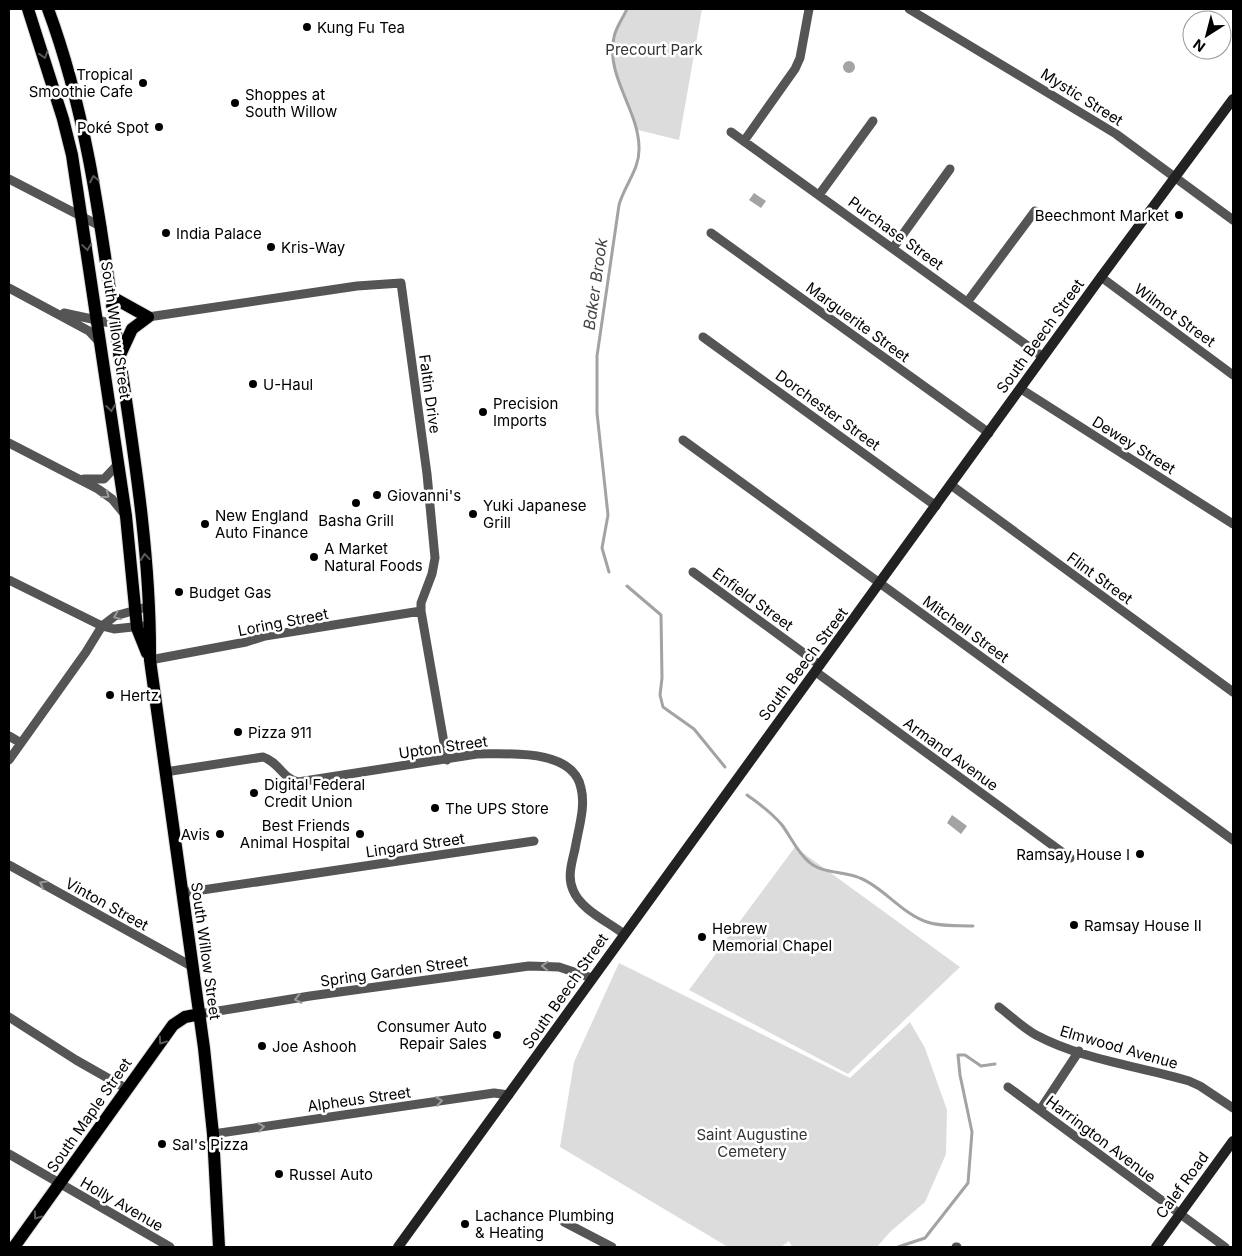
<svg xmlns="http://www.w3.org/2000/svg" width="1242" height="1256" font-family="Inter,sans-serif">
<rect width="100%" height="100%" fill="#fff"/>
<path fill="#dcdcdc" d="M 627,9 L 702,9 L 679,140 L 638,130 C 627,102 607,67 614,37 C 616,28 623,18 627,9 Z
M 795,847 L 960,967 L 848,1074 L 689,990 Z
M 619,963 L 850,1078 L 910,1022 L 925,1048 L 947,1110 L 946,1154 L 925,1202 L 890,1232 L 877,1247 L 792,1247 L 789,1241 L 781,1247 L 728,1247 L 560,1147 L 574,1062 Z"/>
<path fill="#a3a3a3" d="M843 67a6 6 0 1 1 12 0a6 6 0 1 1-12 0Z
M 754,193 L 766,201 L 761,208 L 749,200 Z
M 952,815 L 967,826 L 961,834 L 947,823 Z"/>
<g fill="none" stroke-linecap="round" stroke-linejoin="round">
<path stroke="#a3a3a3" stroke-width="3" d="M 609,572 L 602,548 L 608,515 L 597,413 L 597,356 L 619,205 C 624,186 640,169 639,148 C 639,110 605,76 614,37 C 616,27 623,18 627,9
M 627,586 L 661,615 L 662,678 L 660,695 L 663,707 L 694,729 L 725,767
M 747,795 C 760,804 772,813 782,825 C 791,837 797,852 809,862 C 822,874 844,871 860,878 C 883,887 901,913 927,922 C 940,927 959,925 973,926
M 898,1247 L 925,1238 L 968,1183 L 972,1132 L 960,1075 L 958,1055 L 965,1055 L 981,1066 L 995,1064"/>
<defs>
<path id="primary" d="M 28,9 L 63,119 L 72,155 L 126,516 L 137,628 L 147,653
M 48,9 C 86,111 100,219 115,326 C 131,436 151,548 150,660 L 204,1048 L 213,1134 L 219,1247
M 112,297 L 148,317 L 132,329 L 120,355
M 14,1247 L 173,1025 L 185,1017 L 200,1014"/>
</defs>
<use href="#primary" stroke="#dbdbdb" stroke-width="14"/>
<path stroke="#555" stroke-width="9" d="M 909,9 L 1116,134 L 1233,220
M 731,132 L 1043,357
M 744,141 L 795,69 L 800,58 L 809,9
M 9,179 L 102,227
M 819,195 L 873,121
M 711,233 L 989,433
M 893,248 L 950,169
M 1101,277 L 1233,375
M 9,288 L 89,331 L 100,343
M 968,301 L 1035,211
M 64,313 L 115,324
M 148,317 L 357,286 L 401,283 L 427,474 L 435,558 L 432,574 L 421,603 L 421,611 L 447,760
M 703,337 L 936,506
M 1021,389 L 1233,524
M 683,440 L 1233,840
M 9,443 L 98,489 L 112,499 L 126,516
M 84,479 L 104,479 L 119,463
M 951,485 L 1233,692
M 693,572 L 820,665
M 9,580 L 102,626 L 114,629 L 142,626
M 150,660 L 246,642 L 265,636 L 421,611
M 816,672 L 1070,858
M 9,736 L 21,743
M 9,760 L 86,652 L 102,626 L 115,616 L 150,606
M 165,772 L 263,757 C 279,762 283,779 298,782 L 477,754 C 508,754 573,748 581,788 C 586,807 578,830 575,849 C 572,862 567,877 573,890 C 581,910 607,921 624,934
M 9,865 L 193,967
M 182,893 L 534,841
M 999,1007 C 1011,1016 1023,1028 1036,1035 C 1083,1060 1139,1066 1189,1081 L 1200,1086 L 1233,1108
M 200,1014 L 310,996 L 529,966 L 559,967 L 592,978
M 9,1017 L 76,1060 L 127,1089
M 1008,1087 L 1225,1247
M 1040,1110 L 1079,1051
M 213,1134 L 494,1093 L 509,1095
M 9,1154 L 170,1247
M 564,1222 L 612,1247
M 956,1247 L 957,1247"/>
<path stroke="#222" stroke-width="10" d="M 398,1247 L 1101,277 L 1233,99
M 1156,1247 L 1233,1141"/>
<use href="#primary" stroke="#000" stroke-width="12"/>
</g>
<defs><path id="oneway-chevron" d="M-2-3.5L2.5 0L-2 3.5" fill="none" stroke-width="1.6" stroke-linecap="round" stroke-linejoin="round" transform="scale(1.25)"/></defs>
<g stroke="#595959">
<use href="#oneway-chevron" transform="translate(44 55) rotate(73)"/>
<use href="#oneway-chevron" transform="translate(94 179) rotate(-101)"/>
<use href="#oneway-chevron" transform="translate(87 247) rotate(82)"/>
<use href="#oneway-chevron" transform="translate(111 408) rotate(82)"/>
<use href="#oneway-chevron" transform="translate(145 557) rotate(-95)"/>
<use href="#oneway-chevron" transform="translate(162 1041) rotate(125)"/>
<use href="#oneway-chevron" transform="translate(37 1216) rotate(126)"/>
</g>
<g stroke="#999">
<use href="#oneway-chevron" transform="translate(106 495) rotate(37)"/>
<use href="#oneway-chevron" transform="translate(117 616) rotate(158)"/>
<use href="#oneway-chevron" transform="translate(43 884) rotate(-151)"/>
<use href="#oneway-chevron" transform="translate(545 966) rotate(-178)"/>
<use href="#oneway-chevron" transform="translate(298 999) rotate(168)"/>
<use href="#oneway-chevron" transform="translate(439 1101) rotate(-8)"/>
<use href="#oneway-chevron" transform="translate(261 1127) rotate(-8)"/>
</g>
<g fill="#000" stroke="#fff" stroke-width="2">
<circle cx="307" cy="27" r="5"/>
<circle cx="143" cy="83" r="5"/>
<circle cx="235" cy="103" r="5"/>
<circle cx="159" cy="127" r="5"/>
<circle cx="1179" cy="215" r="5"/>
<circle cx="166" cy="233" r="5"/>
<circle cx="271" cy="247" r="5"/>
<circle cx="253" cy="384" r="5"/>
<circle cx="483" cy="412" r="5"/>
<circle cx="377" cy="495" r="5"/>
<circle cx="356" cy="503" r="5"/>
<circle cx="473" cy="514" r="5"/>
<circle cx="205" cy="524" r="5"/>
<circle cx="314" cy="557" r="5"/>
<circle cx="179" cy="592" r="5"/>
<circle cx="110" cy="695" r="5"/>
<circle cx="238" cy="732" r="5"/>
<circle cx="254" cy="793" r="5"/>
<circle cx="435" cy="808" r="5"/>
<circle cx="220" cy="834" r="5"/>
<circle cx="360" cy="834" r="5"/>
<circle cx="1140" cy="854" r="5"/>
<circle cx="1074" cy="925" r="5"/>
<circle cx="702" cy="937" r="5"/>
<circle cx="497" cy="1035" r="5"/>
<circle cx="262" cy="1046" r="5"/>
<circle cx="162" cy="1144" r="5"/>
<circle cx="279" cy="1174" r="5"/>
<circle cx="465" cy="1224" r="5"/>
</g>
<g text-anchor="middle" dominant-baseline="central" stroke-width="5" stroke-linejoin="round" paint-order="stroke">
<g font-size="15" fill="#000" stroke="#fff" text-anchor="start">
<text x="317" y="27">Kung Fu Tea</text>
<text x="133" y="74" text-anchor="end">Tropical<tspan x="133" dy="17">Smoothie Cafe</tspan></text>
<text x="245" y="94">Shoppes at<tspan x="245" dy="17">South Willow</tspan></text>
<text x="149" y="127" text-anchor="end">Poké Spot</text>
<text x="1169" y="215" text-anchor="end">Beechmont Market</text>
<text x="176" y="233">India Palace</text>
<text x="281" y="247">Kris-Way</text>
<text x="263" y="384">U-Haul</text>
<text x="493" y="403">Precision<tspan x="493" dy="17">Imports</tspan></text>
<text x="387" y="495">Giovanni's</text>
<text x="483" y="505">Yuki Japanese<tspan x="483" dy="17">Grill</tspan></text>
<text x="215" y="515">New England<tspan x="215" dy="17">Auto Finance</tspan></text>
<text x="356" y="520" text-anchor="middle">Basha Grill</text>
<text x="324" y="548">A Market<tspan x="324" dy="17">Natural Foods</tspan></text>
<text x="189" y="592">Budget Gas</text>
<text x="120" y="695">Hertz</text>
<text x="248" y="732">Pizza 911</text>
<text x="264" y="784">Digital Federal<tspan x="264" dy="17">Credit Union</tspan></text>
<text x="445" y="808">The UPS Store</text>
<text x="350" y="825" text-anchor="end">Best Friends<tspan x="350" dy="17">Animal Hospital</tspan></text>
<text x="210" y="834" text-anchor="end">Avis</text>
<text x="1130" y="854" text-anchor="end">Ramsay House I</text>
<text x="1084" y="925">Ramsay House II</text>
<text x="712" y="928">Hebrew<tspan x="712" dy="17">Memorial Chapel</tspan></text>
<text x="487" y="1026" text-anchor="end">Consumer Auto<tspan x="487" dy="17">Repair Sales</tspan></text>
<text x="272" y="1046">Joe Ashooh</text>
<text x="172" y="1144">Sal's Pizza</text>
<text x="289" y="1174">Russel Auto</text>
<text x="475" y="1215">Lachance Plumbing<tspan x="475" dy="17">&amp; Heating</tspan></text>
</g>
<g font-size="15" fill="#333" stroke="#fff">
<text x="654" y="49">Precourt Park</text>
<text x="752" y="1134">Saint Augustine<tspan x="752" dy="17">Cemetery</tspan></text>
</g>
<g font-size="15" fill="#000" stroke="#fff">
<text transform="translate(1082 97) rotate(32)">Mystic Street</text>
<text transform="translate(896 233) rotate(36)">Purchase Street</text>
<text transform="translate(1175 315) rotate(36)">Wilmot Street</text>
<text transform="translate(858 322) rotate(36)">Marguerite Street</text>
<text transform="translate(116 330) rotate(82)">South Willow Street</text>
<text transform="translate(1040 336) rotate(-54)">South Beech Street</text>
<text transform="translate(430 394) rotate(82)">Faltin Drive</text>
<text transform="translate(828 410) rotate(36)">Dorchester Street</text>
<text transform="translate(1134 445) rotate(32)">Dewey Street</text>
<text transform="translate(1100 578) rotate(36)">Flint Street</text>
<text transform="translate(753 599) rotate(36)">Enfield Street</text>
<text transform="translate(283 622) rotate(-11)">Loring Street</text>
<text transform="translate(966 629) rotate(36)">Mitchell Street</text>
<text transform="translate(803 664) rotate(-53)">South Beech Street</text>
<text transform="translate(443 747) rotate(-8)">Upton Street</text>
<text transform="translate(951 754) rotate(36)">Armand Avenue</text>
<text transform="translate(415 845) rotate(-8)">Lingard Street</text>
<text transform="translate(107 904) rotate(29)">Vinton Street</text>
<text transform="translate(206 951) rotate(82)">South Willow Street</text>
<text transform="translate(394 971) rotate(-8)">Spring Garden Street</text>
<text transform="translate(565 991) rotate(-55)">South Beech Street</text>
<text transform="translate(1119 1047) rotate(16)">Elmwood Avenue</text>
<text transform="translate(359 1099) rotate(-8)">Alpheus Street</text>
<text transform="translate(89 1115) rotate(-55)">South Maple Street</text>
<text transform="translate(1101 1139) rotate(37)">Harrington Avenue</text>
<text transform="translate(1182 1185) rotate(-54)">Calef Road</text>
<text transform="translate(122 1204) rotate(30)">Holly Avenue</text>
</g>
<g font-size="16" font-style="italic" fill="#444" stroke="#fff">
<text transform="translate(595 284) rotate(-82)">Baker Brook</text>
</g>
</g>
<rect width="1242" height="1256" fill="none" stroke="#000000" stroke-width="20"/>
<g transform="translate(1207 35) rotate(216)"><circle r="24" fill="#ffffff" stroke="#999999"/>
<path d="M0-4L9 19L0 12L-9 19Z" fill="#000000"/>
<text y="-8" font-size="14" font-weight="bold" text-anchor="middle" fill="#000000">N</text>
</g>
</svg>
